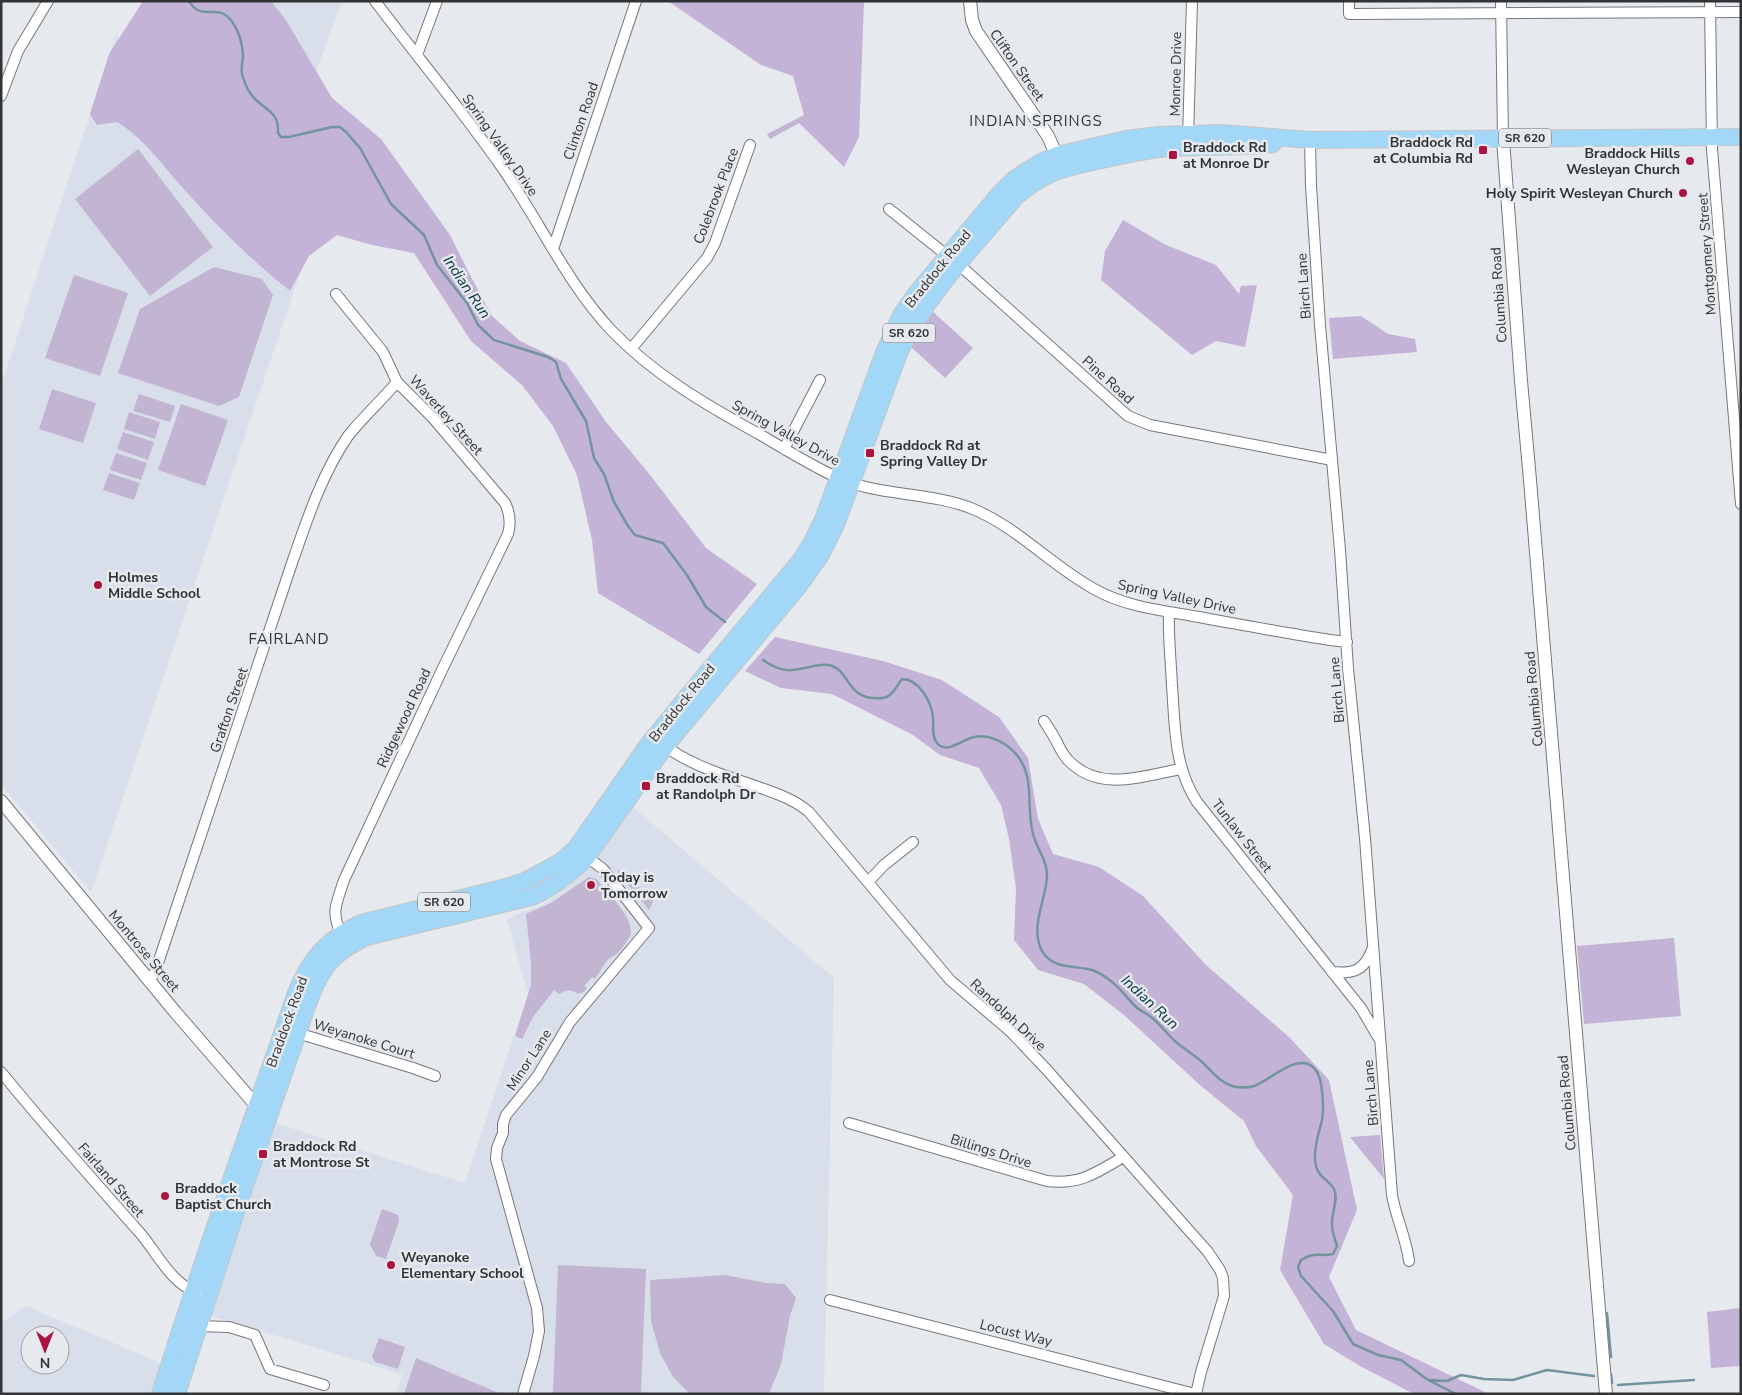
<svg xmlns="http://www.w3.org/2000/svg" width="1742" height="1395" font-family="'Nunito Sans',sans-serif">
<rect width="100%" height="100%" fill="#e6e9ed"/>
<path fill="#d9dfea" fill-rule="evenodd" d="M 251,1 L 342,1 L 310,88 Z
M 116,35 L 301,270 L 91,892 L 1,784 L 1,386 Z
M 633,807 L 834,978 L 824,1392 L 821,1392 L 821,1394 L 396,1394 L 402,1374 L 211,1316 L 275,1123 L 465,1183 L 528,994 L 507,919 L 547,902 L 572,884 L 587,869 L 609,841 Z
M 26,1306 L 161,1363 L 152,1394 L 1,1394 L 1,1323 ZM 30,1335 L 60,1335 L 60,1365 L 30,1365 Z"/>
<path fill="#c1b5d1" d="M 138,149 L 213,247 L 150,296 L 75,199 Z
M 214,267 L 262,279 L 273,295 L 239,397 L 219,406 L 118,373 L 140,309 Z
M 74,275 L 128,293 L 100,376 L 45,358 Z
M 52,389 L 96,403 L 83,443 L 39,429 Z
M 139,394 L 175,406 L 170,422 L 133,411 Z
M 181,404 L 228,420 L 205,486 L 158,470 Z
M 129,412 L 160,422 L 155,439 L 124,429 Z
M 123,432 L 154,442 L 148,460 L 117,449 Z
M 116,453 L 147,463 L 141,480 L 110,470 Z
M 109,473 L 140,483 L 134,500 L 103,490 Z
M 618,870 L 654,900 L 649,910 L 617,871 Z
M 589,877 L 596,879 L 599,882 C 608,893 639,923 629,938 C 626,943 619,953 614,956 C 612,957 609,958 608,960 C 602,966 600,973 595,979 L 592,977 L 584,986 L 587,988 L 584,992 L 578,994 C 571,989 566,990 559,994 L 554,990 L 533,1017 L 522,1039 L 515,1036 L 531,985 L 531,962 L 526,914 L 551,903 Z
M 382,1209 L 398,1215 L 399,1221 L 386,1259 L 376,1256 L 370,1244 Z
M 558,1265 L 646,1269 L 641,1394 L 553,1394 Z
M 725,1275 L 766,1283 L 785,1284 L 796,1298 L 790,1316 L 781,1364 L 769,1394 L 690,1394 L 673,1377 L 660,1353 L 651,1321 L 650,1280 Z
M 379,1338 L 405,1347 L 398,1369 L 375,1362 L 372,1357 Z
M 416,1358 L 501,1394 L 404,1394 Z"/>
<path fill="#c3b3d6" d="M 143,1 L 271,1 L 286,20 L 332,98 L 381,139 L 450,235 L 468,271 L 492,316 L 520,341 L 566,363 L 606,422 L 647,471 L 706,548 L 757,584 L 699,654 L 598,593 L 592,540 L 577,475 L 553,426 L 522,385 L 471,341 L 414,253 L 372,245 L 337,235 L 309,256 L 290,291 C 251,260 215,224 182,187 C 162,165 143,137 117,122 L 97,125 L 90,114 L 109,54 Z
M 668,1 L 864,1 L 859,137 L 844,167 L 799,123 L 770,139 L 767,134 L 804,115 L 793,76 L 761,65 Z
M 1123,220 L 1166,245 L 1216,265 L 1239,294 L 1241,286 L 1257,285 L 1245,347 L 1216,341 L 1192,355 L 1101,280 L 1105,251 Z
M 932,311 L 973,348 L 945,378 L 911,347 Z
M 1361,316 L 1388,334 L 1415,339 L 1417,352 L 1333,359 L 1329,318 Z
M 775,637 L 883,661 L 942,680 L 999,717 L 1028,758 L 1038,819 L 1053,854 L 1099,867 L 1143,896 L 1206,965 L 1289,1037 L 1329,1080 L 1357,1210 L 1329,1277 L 1356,1330 L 1489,1394 L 1414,1394 L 1360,1366 L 1324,1344 L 1280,1270 L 1293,1195 L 1256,1146 L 1244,1121 L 1201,1086 L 1124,1015 L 1084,984 L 1038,970 L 1014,940 L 1016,888 L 1009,839 L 1001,805 L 979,768 L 940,755 L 913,735 L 832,694 L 781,688 L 745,671 Z
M 1674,938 L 1681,1016 L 1584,1024 L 1577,946 Z
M 1380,1135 L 1384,1179 L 1350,1137 Z
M 1741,1308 L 1741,1366 L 1711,1368 L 1707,1312 Z"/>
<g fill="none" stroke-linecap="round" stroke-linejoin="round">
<path stroke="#74949d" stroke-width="2.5" d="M 189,1 C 201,22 216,4 229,18 C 238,28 243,43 243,57 C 242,65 240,72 244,80 C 246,87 251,95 256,100 C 269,112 279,113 278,133 L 281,137 L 289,137 L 332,127 L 340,127 L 346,132 L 360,148 L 391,204 L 424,235 L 437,265 L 467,303 L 478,325 L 494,340 L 548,357 L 556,362 L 561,379 L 586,421 L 594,458 L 604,474 L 614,502 L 628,526 L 635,535 L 663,543 L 687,575 L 706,607 L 725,622
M 763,660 C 783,674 792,671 814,666 C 819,665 824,664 829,665 C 849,669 846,696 873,698 C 891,700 892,693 902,679 C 919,679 931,701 933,717 C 934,725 931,736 937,743 C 947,755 963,739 974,737 C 988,734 1005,742 1014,752 C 1038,776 1024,809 1034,837 C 1038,851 1047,860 1047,875 C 1047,899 1030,924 1041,949 C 1051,970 1074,965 1092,970 C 1098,972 1103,975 1108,979 C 1119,986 1126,997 1136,1007 C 1140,1011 1146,1013 1151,1017 C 1160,1024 1167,1034 1176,1042 C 1184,1049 1193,1054 1201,1061 C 1211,1070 1219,1082 1232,1086 C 1238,1088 1248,1088 1254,1086 C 1270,1081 1302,1047 1317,1072 C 1323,1082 1324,1109 1322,1120 C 1319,1133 1314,1146 1315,1160 C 1317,1179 1328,1178 1334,1189 C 1339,1199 1331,1214 1332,1225 C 1332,1232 1335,1239 1337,1246 L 1333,1254 C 1317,1257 1317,1251 1301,1260 L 1298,1267 L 1301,1276 L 1333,1311 L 1353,1344 L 1378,1355 L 1401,1360 L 1428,1380 L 1456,1394
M 1607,1313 L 1611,1357
M 1611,1374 L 1612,1383
M 1429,1380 L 1447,1381 L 1461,1375 L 1484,1379 L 1513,1380 L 1547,1370 L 1594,1376
M 1618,1385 L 1694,1380"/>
<defs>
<path id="minor" d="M 375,1 C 417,57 463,111 503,169 C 540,222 567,283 611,330 C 653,374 706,405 759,434 C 783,448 807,463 832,475 C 874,497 929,491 973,509 C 1017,527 1052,566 1094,589 C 1124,606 1159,610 1193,616 C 1238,624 1284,633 1330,640 L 1347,642
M 1349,1 L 1349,14 L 1741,12
M 1501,1 L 1503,139
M 1710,1 L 1712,149 L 1741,504
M 417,55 L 437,1
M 1,96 L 18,51 L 48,1
M 1188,138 L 1192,1
M 1310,140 L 1311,186 L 1320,325 L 1340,550 L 1348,668 L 1365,838 L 1392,1195 C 1396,1218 1406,1237 1409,1261
M 889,209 L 965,270 L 1128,416 L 1150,425 L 1332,460
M 553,249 L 636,1
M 336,294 L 383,352 L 397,382 L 433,418 L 505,503 C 510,513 511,523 508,534 L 442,670 L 344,880 C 335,908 331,910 342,938
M 631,349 L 707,258 L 715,243 L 750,145
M 784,449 L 820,380
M 1169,612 C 1168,637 1171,661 1172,686 C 1175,726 1174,767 1197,802 L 1361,1008 L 1378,1037
M 1044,721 C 1047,726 1051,731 1054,737 C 1059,745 1061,753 1068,760 C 1099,793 1142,776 1181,769
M 661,743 C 690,766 727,776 761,788 C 778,794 795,800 809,812 L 950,980 L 1011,1032 L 1047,1070 L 1208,1252 L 1220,1270 L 1223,1278 L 1224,1296 L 1201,1372 L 1196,1394
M 868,882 L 884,865 L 913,842
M 1332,972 C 1353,974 1364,971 1372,950
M 149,981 L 155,972 L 293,560 C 308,517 322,474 348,436 C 363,417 382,400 397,382
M 294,1032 L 413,1068 L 435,1076
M 1,1072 C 46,1127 93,1180 140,1233 C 158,1254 170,1282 197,1293
M 849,1123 L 1047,1181 C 1080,1185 1096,1173 1123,1157
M 830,1300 L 1195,1394
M 198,1326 L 229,1327 L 255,1335 L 270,1369 L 324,1385
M 523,1394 L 534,1356 L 539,1331 L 537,1308 L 496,1159 L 497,1148 L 503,1133 L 503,1124 L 506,1115 L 537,1077 L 570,1022 L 649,928 L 603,869 L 583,854"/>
<path id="tertiary" d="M 970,1 L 972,20 L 976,31 L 1048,136 L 1060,163
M 1503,139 L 1521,381 L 1530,480 L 1606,1394
M 1,801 L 176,1013 L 261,1111"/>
<path id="primary" d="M 160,1394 C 202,1259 250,1126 296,993 C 310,958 327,939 361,923 L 506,887 L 525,881 L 560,862 L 576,848 L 647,746 L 690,693 L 800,561 L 812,542 L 824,517 L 883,355 L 901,315 L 914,296 L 948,255 L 1000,193 L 1014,179 L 1039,163 L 1057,155 L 1126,139 L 1159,135 L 1222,133 L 1310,140 L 1741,137
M 177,1394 L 240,1200 L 308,1004 C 321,968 332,953 367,937 L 532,897 C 554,887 571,874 587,857 L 665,747 L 799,586 L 821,555 L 836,525 L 900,351 C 928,293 974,247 1015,198 C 1042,173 1061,169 1097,161 C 1121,156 1145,150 1169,148 C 1204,146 1238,148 1273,144"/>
</defs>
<use href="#minor" stroke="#75777b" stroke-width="12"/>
<use href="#tertiary" stroke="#75777b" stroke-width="14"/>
<use href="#primary" stroke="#c6c6c6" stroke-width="18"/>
<use href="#minor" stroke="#fff" stroke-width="10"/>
<use href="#tertiary" stroke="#fff" stroke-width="12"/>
<use href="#primary" stroke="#a3d7f7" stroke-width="16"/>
</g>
<g fill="#aa1441" stroke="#e6e9ed" stroke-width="2">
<rect x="1478" y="145" width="10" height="10" rx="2.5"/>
<rect x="1168" y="150" width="10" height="10" rx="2.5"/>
<circle cx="1690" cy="161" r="5"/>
<circle cx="1683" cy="193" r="5"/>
<rect x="865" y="448" width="10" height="10" rx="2.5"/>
<circle cx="98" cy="585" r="5"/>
<rect x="641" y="781" width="10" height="10" rx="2.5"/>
<circle cx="591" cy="885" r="5"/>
<rect x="258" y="1149" width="10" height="10" rx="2.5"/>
<circle cx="165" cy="1196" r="5"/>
<circle cx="391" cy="1265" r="5"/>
</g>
<g text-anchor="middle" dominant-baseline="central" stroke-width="5" stroke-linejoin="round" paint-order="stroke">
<g fill="#e6e9ed" stroke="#686a6c" stroke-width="1">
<rect x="1499" y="128.5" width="52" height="19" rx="4"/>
<rect x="883" y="323.5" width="52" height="19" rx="4"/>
<rect x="418" y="892.5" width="52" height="19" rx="4"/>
</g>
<g font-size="12" font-weight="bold" fill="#323334">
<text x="1525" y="138">SR 620</text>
<text x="909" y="333">SR 620</text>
<text x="444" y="902">SR 620</text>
</g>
<g font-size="14" fill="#323334" stroke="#e6e9ed">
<text transform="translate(1017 65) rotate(55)">Clifton Street</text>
<text transform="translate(1176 74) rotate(-89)">Monroe Drive</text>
<text transform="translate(581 121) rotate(-71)">Clinton Road</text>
<text transform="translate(500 145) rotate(55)">Spring Valley Drive</text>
<text transform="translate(716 196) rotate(-69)">Colebrook Place</text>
<text transform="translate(1707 254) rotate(-94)">Montgomery Street</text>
<text transform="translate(938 269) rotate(-51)">Braddock Road</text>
<text transform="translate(1304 286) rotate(-94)">Birch Lane</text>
<text transform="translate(1499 295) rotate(-94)">Columbia Road</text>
<text transform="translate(1108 380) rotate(42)">Pine Road</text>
<text transform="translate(446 415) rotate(48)">Waverley Street</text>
<text transform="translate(786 433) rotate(29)">Spring Valley Drive</text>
<text transform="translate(1177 597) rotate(12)">Spring Valley Drive</text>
<text transform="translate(1337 690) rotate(-95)">Birch Lane</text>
<text transform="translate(1534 699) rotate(-95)">Columbia Road</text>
<text transform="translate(682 703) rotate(-51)">Braddock Road</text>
<text transform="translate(229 710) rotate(-71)">Grafton Street</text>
<text transform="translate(404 718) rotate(-65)">Ridgewood Road</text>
<text transform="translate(1242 836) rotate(52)">Tunlaw Street</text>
<text transform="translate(144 951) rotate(50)">Montrose Street</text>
<text transform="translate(1008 1015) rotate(43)">Randolph Drive</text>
<text transform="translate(287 1022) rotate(-70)">Braddock Road</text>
<text transform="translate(364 1039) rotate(17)">Weyanoke Court</text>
<text transform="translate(529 1060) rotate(-57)">Minor Lane</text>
<text transform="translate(1371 1093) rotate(-95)">Birch Lane</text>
<text transform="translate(1567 1103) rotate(-95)">Columbia Road</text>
<text transform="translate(991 1151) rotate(17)">Billings Drive</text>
<text transform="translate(111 1180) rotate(49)">Fairland Street</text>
<text transform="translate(1016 1333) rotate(14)">Locust Way</text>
</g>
<g font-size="14" font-weight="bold" fill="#323334" stroke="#e6e9ed" text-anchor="start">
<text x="1473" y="142" text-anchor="end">Braddock Rd<tspan x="1473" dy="16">at Columbia Rd</tspan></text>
<text x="1183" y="147">Braddock Rd<tspan x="1183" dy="16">at Monroe Dr</tspan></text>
<text x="1680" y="153" text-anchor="end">Braddock Hills<tspan x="1680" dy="16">Wesleyan Church</tspan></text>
<text x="1673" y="193" text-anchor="end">Holy Spirit Wesleyan Church</text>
<text x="880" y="445">Braddock Rd at<tspan x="880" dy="16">Spring Valley Dr</tspan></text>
<text x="108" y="577">Holmes<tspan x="108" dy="16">Middle School</tspan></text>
<text x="656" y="778">Braddock Rd<tspan x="656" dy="16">at Randolph Dr</tspan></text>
<text x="601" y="877">Today is<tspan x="601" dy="16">Tomorrow</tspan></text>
<text x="273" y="1146">Braddock Rd<tspan x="273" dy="16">at Montrose St</tspan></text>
<text x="175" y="1188">Braddock<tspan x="175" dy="16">Baptist Church</tspan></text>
<text x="401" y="1257">Weyanoke<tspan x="401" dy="16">Elementary School</tspan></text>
</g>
<g font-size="15" letter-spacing="1" fill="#323334" stroke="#e6e9ed">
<text x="1036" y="121">INDIAN SPRINGS</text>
<text x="289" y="639">FAIRLAND</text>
</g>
<g font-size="15" font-style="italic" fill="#06343d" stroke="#e6e9ed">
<text transform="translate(467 287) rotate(56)">Indian Run</text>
<text transform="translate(1150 1002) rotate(43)">Indian Run</text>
</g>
</g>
<rect width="1742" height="1395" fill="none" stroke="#323334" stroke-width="5"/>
<g transform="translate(45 1350) rotate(180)"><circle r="24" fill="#e6e9ed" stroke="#9ea0a3"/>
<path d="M0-4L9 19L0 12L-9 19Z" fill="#aa1441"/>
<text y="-8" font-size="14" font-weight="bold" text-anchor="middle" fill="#323334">N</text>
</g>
</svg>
